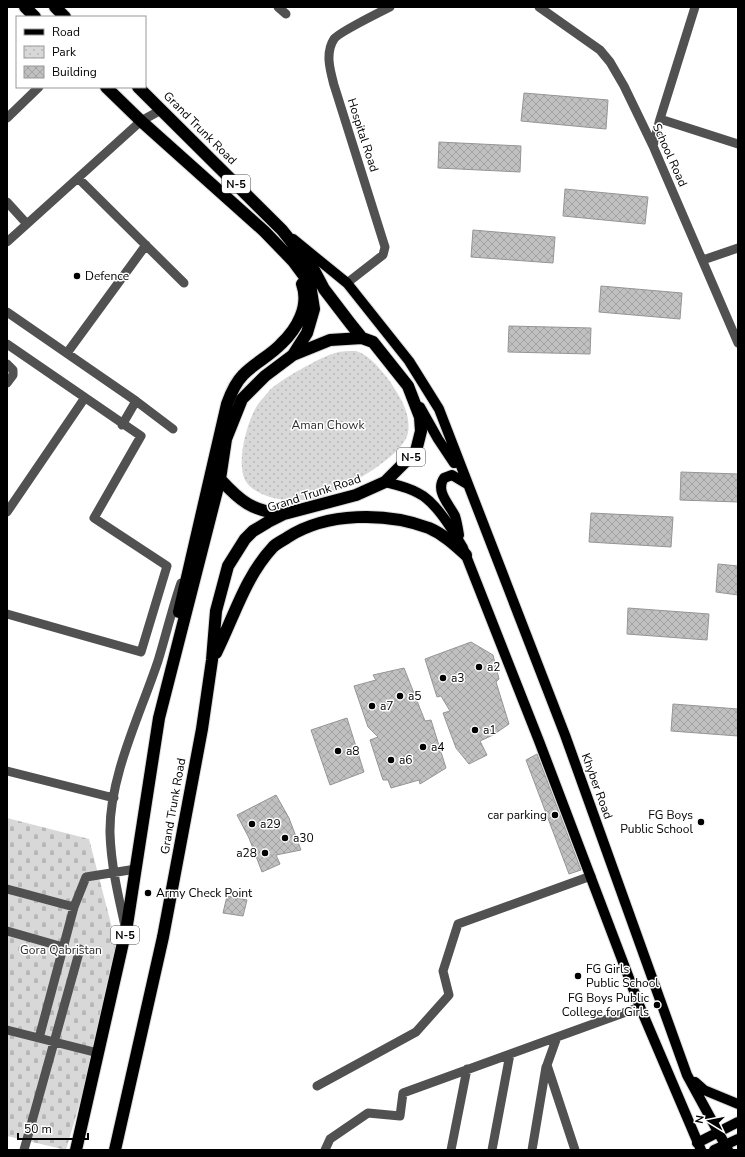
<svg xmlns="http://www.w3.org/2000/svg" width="745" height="1157" font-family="'Nunito Sans',sans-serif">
<defs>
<pattern id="cemetery-stones" width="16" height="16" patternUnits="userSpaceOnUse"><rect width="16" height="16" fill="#d8d8d8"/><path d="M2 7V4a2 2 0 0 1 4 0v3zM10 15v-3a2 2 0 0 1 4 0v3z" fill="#b8b8b8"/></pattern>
<pattern id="park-dots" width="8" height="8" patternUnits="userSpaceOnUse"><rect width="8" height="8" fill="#d8d8d8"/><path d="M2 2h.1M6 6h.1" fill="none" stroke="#b8b8b8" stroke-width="1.8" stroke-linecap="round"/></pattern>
<pattern id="building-cross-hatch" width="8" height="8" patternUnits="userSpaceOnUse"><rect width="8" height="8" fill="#c0c0c0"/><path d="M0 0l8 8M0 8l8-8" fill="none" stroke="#a3a3a3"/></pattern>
</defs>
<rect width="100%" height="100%" fill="#fff"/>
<path fill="url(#cemetery-stones)" d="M 7,818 L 89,839 L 117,947 L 109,1002 L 66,1150 L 7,1136 Z"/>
<path fill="url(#park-dots)" d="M 356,351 C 370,355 382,371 391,383 C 401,399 411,413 408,433 C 403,457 340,492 317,498 C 303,501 291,501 278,499 C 266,497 250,490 245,480 C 236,462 247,421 258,404 C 261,400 266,395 269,391 C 279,380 321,357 335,353 C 341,351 349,351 356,351 Z"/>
<path fill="url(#building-cross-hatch)" stroke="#959595" d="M 524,93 L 608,100 L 606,129 L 521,121 Z
M 439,142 L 521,146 L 520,172 L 438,168 Z
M 565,189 L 648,197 L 645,224 L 563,216 Z
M 473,230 L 555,237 L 553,263 L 471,257 Z
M 601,286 L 682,293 L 680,319 L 599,312 Z
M 509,326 L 591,328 L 590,354 L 508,352 Z
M 681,472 L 738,474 L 738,502 L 680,500 Z
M 591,513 L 673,517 L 671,547 L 589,542 Z
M 718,564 L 738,566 L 738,595 L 716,592 Z
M 628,608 L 709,614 L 707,640 L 627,634 Z
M 471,642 L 493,655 L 499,679 L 496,682 L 509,724 L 493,735 L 480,741 L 487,755 L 469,764 L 456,748 L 443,713 L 450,711 L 441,696 L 437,697 L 425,659 Z
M 404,668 L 425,721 L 431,720 L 446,768 L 420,784 L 419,780 L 391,788 L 388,780 L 383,780 L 370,740 L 378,737 L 368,727 L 354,686 L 376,680 L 373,675 Z
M 673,704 L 738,709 L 738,736 L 671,731 Z
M 347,718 L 364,772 L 330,785 L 311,730 Z
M 537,754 L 581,870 L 569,874 L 526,760 Z
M 276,795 L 289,818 L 301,850 L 276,855 L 280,864 L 262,872 L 249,838 L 237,815 Z
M 227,896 L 247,900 L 243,916 L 223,913 Z"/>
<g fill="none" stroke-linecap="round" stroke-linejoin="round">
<defs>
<path id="major" d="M 293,239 L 347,283 L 409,361 L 439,409 L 565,735 L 687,1075 L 728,1150
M 420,407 L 438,439 L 454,463
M 385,482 C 397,485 408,487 418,493 C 435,501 454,532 463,548 L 539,741 L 640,1007 L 701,1150
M 459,535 C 458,529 457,522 455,516 C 449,504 435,491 444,478 L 452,475 L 467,484
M 695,1082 L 704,1090 L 738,1104
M 697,1143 L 738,1122
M 714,1150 L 738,1139"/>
<path id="highway" d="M 25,7 L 35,17
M 55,7 L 65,17
M 293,355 L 330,340 L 362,338
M 220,479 C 240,501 252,511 283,514
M 179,612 L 227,404 C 231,393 235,383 243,375 C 254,363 270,356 281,344 C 297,329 310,306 302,284
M 216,653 C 234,617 245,577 273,547 C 277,543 284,540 288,537 C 327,512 387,512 429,528 C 443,534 454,544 466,555
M 76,1150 L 127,925 L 159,718 L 220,479 L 226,439 L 242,399 L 265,376 L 293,355 L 307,333 L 314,309 L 310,284 L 293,261 L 264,231 L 141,121 L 106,87
M 115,1150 L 163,937 L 202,729 L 212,660 L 216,611 L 228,566 L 245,539 L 253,531 L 268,522 L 284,514 L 356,495 L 385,482 L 416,451 L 421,431 L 420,417 L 408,386 L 373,342 L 362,338 L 350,323 L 324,289 L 314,270 L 282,230 L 138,87"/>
</defs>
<use href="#major" stroke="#dbdbdb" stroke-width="12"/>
<use href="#highway" stroke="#dbdbdb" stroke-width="14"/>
<path stroke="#515151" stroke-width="9" d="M 278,7 L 286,14
M 539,7 L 600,50 L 610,62 L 624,86 L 653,146 L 738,343
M 7,118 L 39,87
M 660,119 L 695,7
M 653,146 L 660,119 L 738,144
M 78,178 L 184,283
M 7,202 L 27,224
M 7,242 L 141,121 L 161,110
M 703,260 L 738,248
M 347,283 L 383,255 L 385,247 L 334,85 C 330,70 325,53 334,39 C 338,33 380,12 390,7
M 7,312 L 136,401 L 173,429
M 7,344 L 141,436 L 94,518 L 167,566 L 141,652 L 7,614
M 67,353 L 146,245
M 7,364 L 13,370 L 13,375 L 7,383
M 122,425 L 136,401
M 7,512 L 84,399
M 7,771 L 114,798
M 7,889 L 74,907
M 125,926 C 118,895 111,865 110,833 C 109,777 140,715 158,661 C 166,635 172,609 181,583
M 7,931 L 63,947
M 7,1030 L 98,1053
M 39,1038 L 74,907 L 86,877 L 136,869
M 317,1086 L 416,1032 L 449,995 L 443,971 L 458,924 L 591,876
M 24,1150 L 80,949
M 325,1150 L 330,1139 L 368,1113 L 400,1116 L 403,1093 L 557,1037
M 451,1150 L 467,1069
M 492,1150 L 510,1054
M 532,1150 L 546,1067
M 575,1150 L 547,1065 L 557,1037 L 640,1007"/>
<use href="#major" stroke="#000" stroke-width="10"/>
<use href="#highway" stroke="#000" stroke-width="12"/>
</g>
<g fill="#000" stroke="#fff" stroke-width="1.5">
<circle cx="77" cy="276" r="4"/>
<circle cx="479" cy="667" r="4"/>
<circle cx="443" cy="678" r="4"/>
<circle cx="400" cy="696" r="4"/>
<circle cx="372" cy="706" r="4"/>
<circle cx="475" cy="730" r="4"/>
<circle cx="423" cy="747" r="4"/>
<circle cx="338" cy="751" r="4"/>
<circle cx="391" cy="760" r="4"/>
<circle cx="555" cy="815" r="4"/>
<circle cx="701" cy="822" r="4"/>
<circle cx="252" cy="824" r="4"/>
<circle cx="285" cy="838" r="4"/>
<circle cx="265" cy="853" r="4"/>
<circle cx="148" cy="893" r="4"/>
<circle cx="578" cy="976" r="4"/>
<circle cx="657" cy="1005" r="4"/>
</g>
<g text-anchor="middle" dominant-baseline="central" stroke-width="3" stroke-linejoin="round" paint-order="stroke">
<g fill="#fff" stroke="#4c4c4c" stroke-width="1">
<rect x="222" y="175" width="28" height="18" rx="3"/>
<rect x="397" y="448" width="28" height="18" rx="3"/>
<rect x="111" y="926" width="28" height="18" rx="3"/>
</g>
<g font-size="11" font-weight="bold" fill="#000">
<text x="236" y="184">N-5</text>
<text x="411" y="457">N-5</text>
<text x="125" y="935">N-5</text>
</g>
<g font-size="12" fill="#000" stroke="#fff">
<text transform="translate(200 128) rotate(45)">Grand Trunk Road</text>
<text transform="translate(363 135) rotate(72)">Hospital Road</text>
<text transform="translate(670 155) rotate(66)">School Road</text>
<text transform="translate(314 493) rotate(-18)">Grand Trunk Road</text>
<text transform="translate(597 786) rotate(70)">Khyber Road</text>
<text transform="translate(173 806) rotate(-80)">Grand Trunk Road</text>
</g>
<g font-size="12" fill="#000" stroke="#fff" text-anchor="start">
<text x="85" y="276">Defence</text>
<text x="487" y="667">a2</text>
<text x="451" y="678">a3</text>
<text x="408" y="696">a5</text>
<text x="380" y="706">a7</text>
<text x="483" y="730">a1</text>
<text x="431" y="747">a4</text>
<text x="346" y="751">a8</text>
<text x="399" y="760">a6</text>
<text x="547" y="815" text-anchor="end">car parking</text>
<text x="693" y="815" text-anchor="end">FG Boys<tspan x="693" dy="14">Public School</tspan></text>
<text x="260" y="824">a29</text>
<text x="293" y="838">a30</text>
<text x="257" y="853" text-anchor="end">a28</text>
<text x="156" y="893">Army Check Point</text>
<text x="586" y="969">FG Girls<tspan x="586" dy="14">Public School</tspan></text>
<text x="649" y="998" text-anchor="end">FG Boys Public<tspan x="649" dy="14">College for Girls</tspan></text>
</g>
<g font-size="12" fill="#2f2f2f" stroke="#fff">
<text x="328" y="425">Aman Chowk</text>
<text x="61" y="950">Gora Qabristan</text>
</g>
</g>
<rect width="745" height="1157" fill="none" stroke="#000000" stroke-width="16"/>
<rect x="16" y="16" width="130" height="72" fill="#ffffff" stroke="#999999"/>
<rect x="24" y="29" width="20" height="6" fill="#000000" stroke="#999999"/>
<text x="52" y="36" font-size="12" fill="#000000">Road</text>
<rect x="24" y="46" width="20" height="12" fill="url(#park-dots)" stroke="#999999"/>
<text x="52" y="56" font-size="12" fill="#000000">Park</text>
<rect x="24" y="66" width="20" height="12" fill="url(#building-cross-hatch)" stroke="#999999"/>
<text x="52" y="76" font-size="12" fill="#000000">Building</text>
<g transform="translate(709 1121) rotate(280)" stroke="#ffffff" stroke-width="3" paint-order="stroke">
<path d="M0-3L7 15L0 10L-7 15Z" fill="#000000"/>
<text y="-6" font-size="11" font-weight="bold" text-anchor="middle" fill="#000000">N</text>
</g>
<path d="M18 1133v6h70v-6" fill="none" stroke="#000000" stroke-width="2"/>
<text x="24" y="1133" font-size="12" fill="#000000" stroke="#ffffff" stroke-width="3" paint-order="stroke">50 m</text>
</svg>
